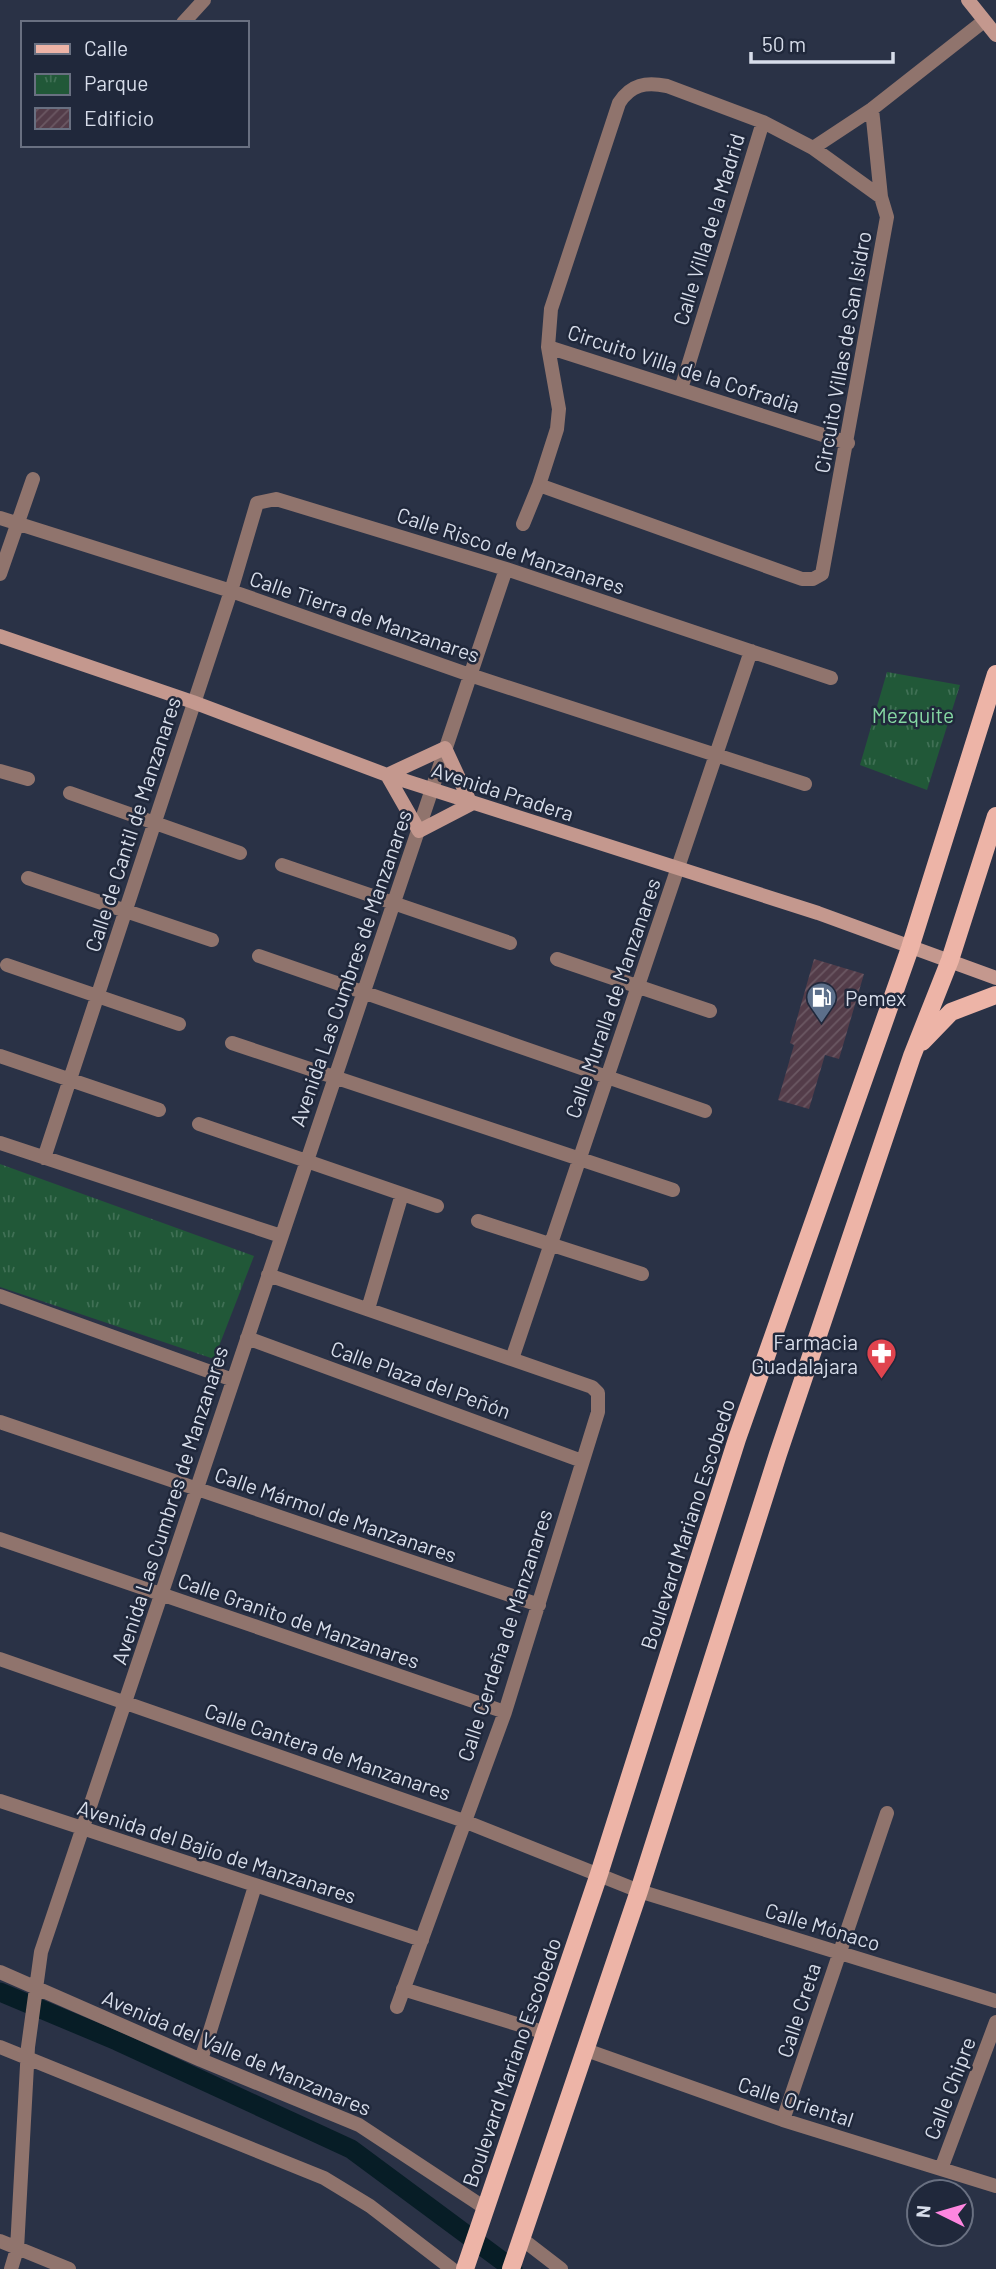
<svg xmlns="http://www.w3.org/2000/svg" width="996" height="2269" font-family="Barlow,sans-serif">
<defs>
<pattern id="park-tufts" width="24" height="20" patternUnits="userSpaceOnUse" patternTransform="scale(1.75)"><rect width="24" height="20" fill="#215838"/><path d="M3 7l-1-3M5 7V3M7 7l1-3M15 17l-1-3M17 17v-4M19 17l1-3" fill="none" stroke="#407055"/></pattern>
<pattern id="building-hatch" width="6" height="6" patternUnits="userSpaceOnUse" patternTransform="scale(1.75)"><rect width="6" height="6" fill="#533c49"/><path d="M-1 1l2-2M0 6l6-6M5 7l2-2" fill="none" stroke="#6b5863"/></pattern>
</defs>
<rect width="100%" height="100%" fill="#2a3246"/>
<path fill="url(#park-tufts)" d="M 887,672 L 960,685 L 927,790 L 860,765 Z
M 0,1164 L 254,1256 L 214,1359 L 0,1287 Z"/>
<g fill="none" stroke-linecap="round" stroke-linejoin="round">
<path stroke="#071d26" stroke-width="19" d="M 0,1992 L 117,2041 L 351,2149 L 513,2269"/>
</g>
<path fill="url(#building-hatch)" d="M 814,959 L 864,974 L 839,1059 L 825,1055 L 809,1109 L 778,1100 L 794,1045 L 790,1043 Z"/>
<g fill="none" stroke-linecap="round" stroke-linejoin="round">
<path stroke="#90746d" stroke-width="14" d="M 183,23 L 204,0
M 813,148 L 872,109 L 984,21
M 548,347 L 848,443
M 681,389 L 763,122
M 539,485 L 802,579 L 813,579 L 822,574 L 887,217 L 881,197 L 872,109
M 0,518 L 231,591 L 470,675 L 805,784
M 523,524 L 539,485 L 557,429 L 559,409 L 548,347 L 551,309 L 619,103 C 631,84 646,82 667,86 L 763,122 L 813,148 L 881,197
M 0,574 L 33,479
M 0,771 L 28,779
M 70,793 L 240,853
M 282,865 L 510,943
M 28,878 L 212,940
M 259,956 L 705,1111
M 557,959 L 710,1011
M 7,965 L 179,1024
M 232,1043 L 673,1190
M 0,1056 L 159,1110
M 199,1124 L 437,1206
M 0,1143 L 281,1236
M 44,1158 L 231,591 L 257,503 L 276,499 L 506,569 L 831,678
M 478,1221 L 642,1274
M 268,1275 L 592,1387 L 598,1393 L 598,1412 L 505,1712 L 397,2007
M 0,1296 L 233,1380
M 368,1309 L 402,1194
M 247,1338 L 582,1461
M 512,1359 L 751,651
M 0,1422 L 539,1605
M 0,1539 L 505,1712
M 0,1659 L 464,1821 L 639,1891 L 996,2001
M 0,1801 L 422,1940
M 0,1972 L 201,2060 L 359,2125 L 485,2208
M 403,1989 L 546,2033
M 0,2047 L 324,2178 L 370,2206 L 452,2269
M 586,2050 L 783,2120 L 996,2186
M 201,2060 L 255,1886
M 783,2120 L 887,1813
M 941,2169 L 996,2022
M 522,2239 L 561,2269
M 0,2241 L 69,2269
M 11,2269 L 17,2249 L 28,2047 L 41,1952 L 506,569"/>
<path stroke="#c4988e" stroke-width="14" d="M 968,0 L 996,35
M 0,636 L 193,702 L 387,775 L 818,913 L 996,978
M 445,748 L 471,804 L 419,831 L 387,775 Z"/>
<path stroke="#edb4a7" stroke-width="18" d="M 922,1042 L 951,1012 L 996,995
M 465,2269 L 599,1874 L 737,1439 L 910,948 L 996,674
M 511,2269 L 639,1891 L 778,1454 L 912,1056 L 950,960 L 996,816"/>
</g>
<defs>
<symbol id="fuel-pin" viewBox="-11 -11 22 30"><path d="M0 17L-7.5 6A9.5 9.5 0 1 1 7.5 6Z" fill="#5c6f8a" stroke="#20283b"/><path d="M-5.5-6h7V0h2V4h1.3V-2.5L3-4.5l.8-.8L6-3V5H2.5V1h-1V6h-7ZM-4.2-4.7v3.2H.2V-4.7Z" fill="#fff"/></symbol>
<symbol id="pharmacy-pin" viewBox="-11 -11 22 30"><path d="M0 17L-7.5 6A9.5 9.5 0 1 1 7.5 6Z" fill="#e0444e" stroke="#20283b"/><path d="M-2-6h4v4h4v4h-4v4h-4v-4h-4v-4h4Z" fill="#fff"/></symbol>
</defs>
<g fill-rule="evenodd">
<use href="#fuel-pin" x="804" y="980" width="35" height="47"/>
<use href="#pharmacy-pin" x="864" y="1336" width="35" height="47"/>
</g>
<g text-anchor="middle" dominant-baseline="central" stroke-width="5" stroke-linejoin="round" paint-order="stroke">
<g font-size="21" fill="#d7ddea" stroke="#20283b">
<text transform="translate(708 229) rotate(-73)">Calle Villa de la Madrid</text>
<text transform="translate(842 352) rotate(-80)">Circuito Villas de San Isidro</text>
<text transform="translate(684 368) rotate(18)">Circuito Villa de la Cofradia</text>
<text transform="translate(511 550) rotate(18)">Calle Risco de Manzanares</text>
<text transform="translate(365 616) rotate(19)">Calle Tierra de Manzanares</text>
<text transform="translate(503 791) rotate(18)">Avenida Pradera</text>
<text transform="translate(132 824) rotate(-72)">Calle de Cantil de Manzanares</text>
<text transform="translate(350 968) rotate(-71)">Avenida Las Cumbres de Manzanares</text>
<text transform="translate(612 998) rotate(-71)">Calle Muralla de Manzanares</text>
<text transform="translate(421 1379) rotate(20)">Calle Plaza del Peñón</text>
<text transform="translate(169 1505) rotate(-72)">Avenida Las Cumbres de Manzanares</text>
<text transform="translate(336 1514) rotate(19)">Calle Mármol de Manzanares</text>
<text transform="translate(687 1524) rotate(-72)">Boulevard Mariano Escobedo</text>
<text transform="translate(299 1620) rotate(19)">Calle Granito de Manzanares</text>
<text transform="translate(504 1635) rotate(-72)">Calle Cerdeña de Manzanares</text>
<text transform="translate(328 1751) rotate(19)">Calle Cantera de Manzanares</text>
<text transform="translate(217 1851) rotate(18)">Avenida del Bajío de Manzanares</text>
<text transform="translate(823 1926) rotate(17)">Calle Mónaco</text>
<text transform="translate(798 2010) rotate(-72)">Calle Creta</text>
<text transform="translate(237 2052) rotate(23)">Avenida del Valle de Manzanares</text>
<text transform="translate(511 2062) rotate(-71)">Boulevard Mariano Escobedo</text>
<text transform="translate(949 2088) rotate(-69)">Calle Chipre</text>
<text transform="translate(796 2101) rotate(18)">Calle Oriental</text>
</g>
<g font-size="21" fill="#85d8a3" stroke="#20283b">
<text x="913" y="714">Mezquite</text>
</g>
<g font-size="21" fill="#d7ddea" stroke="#20283b" text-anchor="start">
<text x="845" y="997">Pemex</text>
<text x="858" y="1341" text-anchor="end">Farmacia<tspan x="858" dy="24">Guadalajara</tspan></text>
</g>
</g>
<rect x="21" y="21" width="228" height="126" fill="#20283b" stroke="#697081" stroke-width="2"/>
<rect x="35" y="44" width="35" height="10" fill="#edb4a7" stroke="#697081" stroke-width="2"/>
<text x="84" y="56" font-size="21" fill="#d7ddea">Calle</text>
<rect x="35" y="74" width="35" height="21" fill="url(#park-tufts)" stroke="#697081" stroke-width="2"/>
<text x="84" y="91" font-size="21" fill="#d7ddea">Parque</text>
<rect x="35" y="108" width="35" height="21" fill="url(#building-hatch)" stroke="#697081" stroke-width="2"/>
<text x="84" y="126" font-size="21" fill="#d7ddea">Edificio</text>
<g transform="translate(940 2213) rotate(275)"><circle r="33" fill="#20283b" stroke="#697081" stroke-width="2"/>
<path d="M0-5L12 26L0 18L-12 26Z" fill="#fe86e0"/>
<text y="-10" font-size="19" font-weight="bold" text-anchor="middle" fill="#d7ddea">N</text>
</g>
<path d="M751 52v10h142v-10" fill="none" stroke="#d7ddea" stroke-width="3.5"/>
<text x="762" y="52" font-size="21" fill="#d7ddea" stroke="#20283b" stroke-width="5" paint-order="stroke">50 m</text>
</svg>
